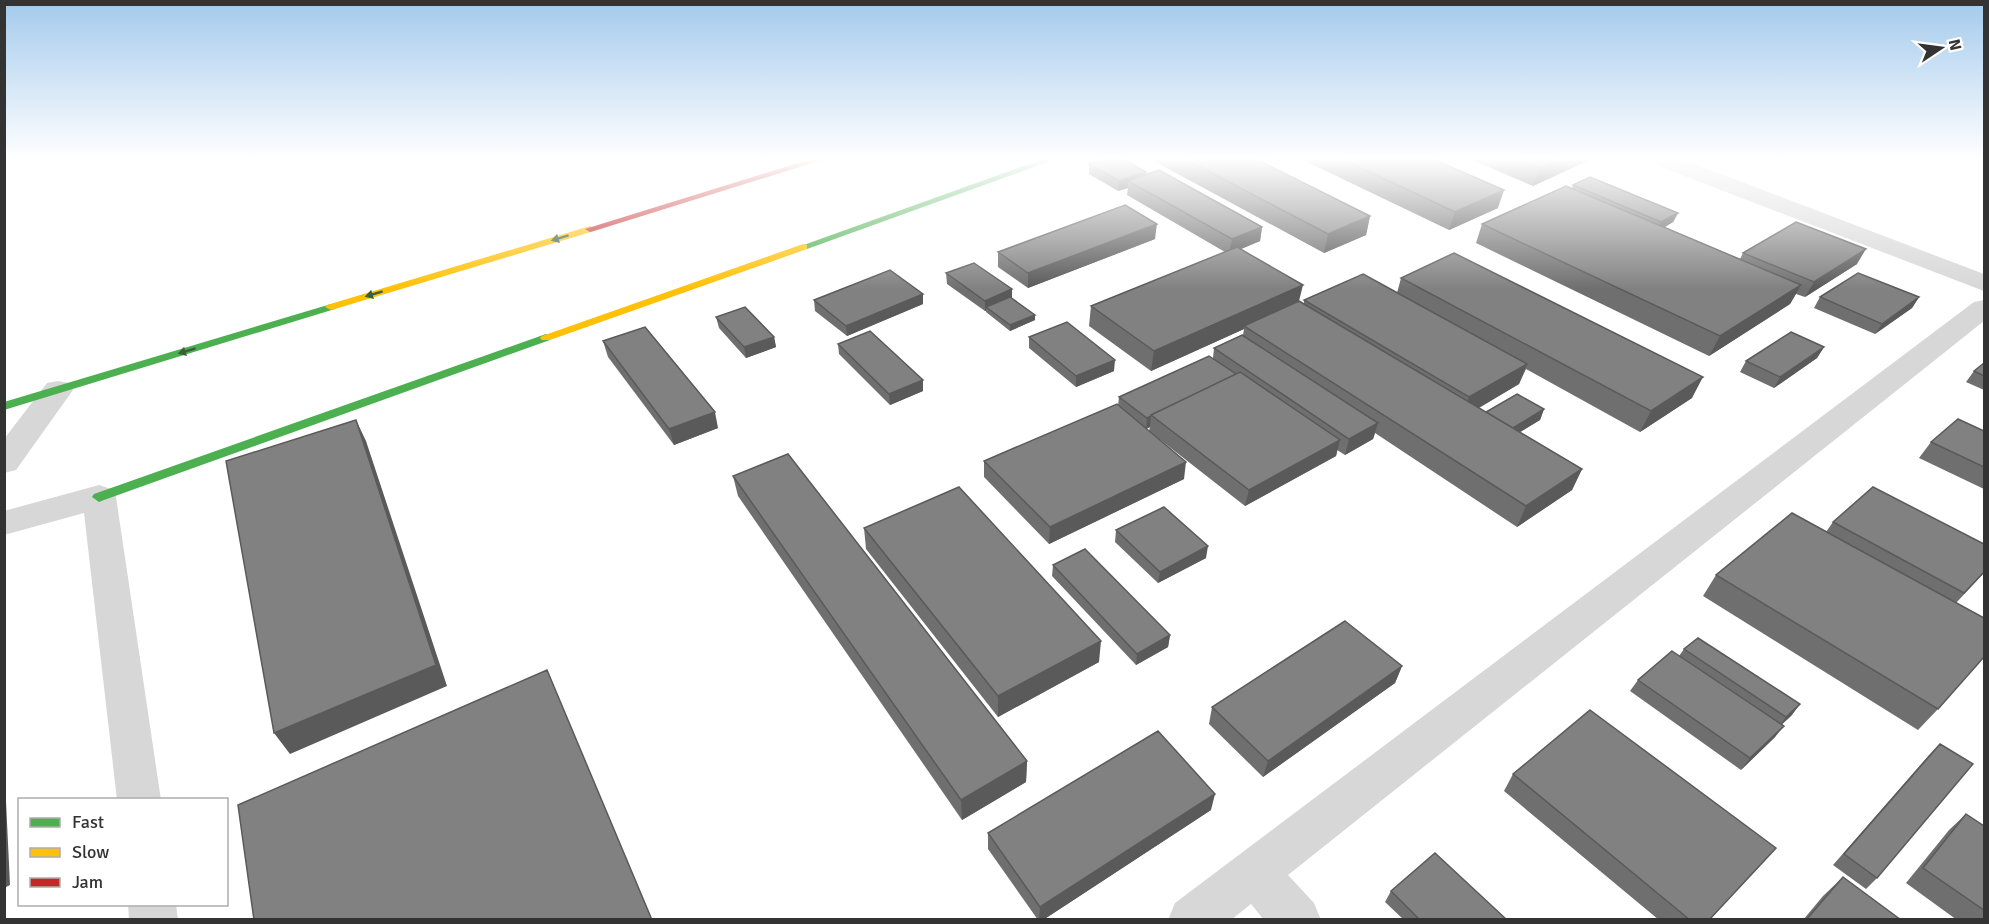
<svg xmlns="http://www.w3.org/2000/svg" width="1989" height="924" font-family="Signika,sans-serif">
<rect width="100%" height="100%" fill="#fff"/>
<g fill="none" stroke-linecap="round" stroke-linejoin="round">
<path fill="#d7d7d7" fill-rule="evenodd" d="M 1653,160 L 1684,160 L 1984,274 L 1984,291 L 1656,165 Z
M 1984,300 L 1984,321 L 1288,875 L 1314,903 L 1321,920 L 1264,920 L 1251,904 L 1231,920 L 1168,920 L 1175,903 L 1974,302 Z
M 58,381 L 69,383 L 73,390 L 16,470 L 4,473 L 4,439 L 47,383 Z
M 99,485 L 111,489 L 116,497 L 161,800 L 117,800 L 84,513 L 4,535 L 4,511 Z
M 128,904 L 176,904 L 178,920 L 129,920 Z"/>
<path fill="#4caf50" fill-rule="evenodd" d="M 1040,160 L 1053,160 L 807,249 L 799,249 L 798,247 Z
M 331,304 L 337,307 L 335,309 L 4,410 L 4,402 Z
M 546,334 L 550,336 L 552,338 L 550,340 L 104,500 L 99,502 L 92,497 L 94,494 Z"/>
<path fill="#ffc107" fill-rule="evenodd" d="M 590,226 L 595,229 L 594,231 L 335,309 L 331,310 L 325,307 L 327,305 Z
M 803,244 L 807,245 L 807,249 L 550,340 L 542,340 L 540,338 L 542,336 Z"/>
<path fill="#c62828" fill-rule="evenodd" d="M 808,160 L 822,160 L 594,231 L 590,232 L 585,229 Z"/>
</g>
<path fill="#6f6f6f" d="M 1152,160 L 1258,160 L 1370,216 L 1366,235 L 1324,253 Z
M 1303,160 L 1435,160 L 1498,208 L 1449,230 Z
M 1472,160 L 1589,160 L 1533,186 Z
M 1089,164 L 1146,172 L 1146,174 L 1262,227 L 1260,241 L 1241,249 L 1299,301 L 1304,304 L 1304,300 L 1397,293 L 1401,278 L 1692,398 L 1640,432 L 1526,369 L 1519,384 L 1479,408 L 1486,412 L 1544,409 L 1540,420 L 1520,432 L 1582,469 L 1572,490 L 1517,527 L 1375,433 L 1373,439 L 1345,455 L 1337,450 L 1336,456 L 1245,506 L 1149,431 L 1150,427 L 1146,429 L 1184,479 L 1049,544 L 984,477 L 984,461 L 1118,406 L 1119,397 L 1213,358 L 1214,348 L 1243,335 L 1244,329 L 1151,371 L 1089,326 L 1091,306 L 1225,252 L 1127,195 L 1128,188 L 1118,191 L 1089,174 Z
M 1573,185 L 1678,213 L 1673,222 L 1665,227 L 1740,259 L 1743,253 L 1857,264 L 1805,297 L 1796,294 L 1790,304 L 1709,356 L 1476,243 L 1482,224 L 1572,188 Z
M 1155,239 L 1028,288 L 998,267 L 998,252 Z
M 946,273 L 1012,289 L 1012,299 L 1035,315 L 1035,320 L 1010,331 L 986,312 L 986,311 L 985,311 L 947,284 Z
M 1820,297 L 1919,297 L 1912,308 L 1875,334 L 1814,308 Z
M 814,300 L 923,304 L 847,336 L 815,311 Z
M 716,317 L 774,337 L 776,347 L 746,358 L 719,328 Z
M 1029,337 L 1114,371 L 1076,387 L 1029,348 Z
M 603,341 L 718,428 L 674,445 L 608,357 Z
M 838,344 L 923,391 L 890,405 L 839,354 Z
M 1824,347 L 1817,358 L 1774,388 L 1740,372 L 1746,361 Z
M 1984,363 L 1984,390 L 1966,382 L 1974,371 Z
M 1984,431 L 1984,489 L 1919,458 L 1931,442 Z
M 733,476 L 1027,761 L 1026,782 L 962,820 L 738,496 Z
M 1833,522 L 1984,544 L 1984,573 L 1956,603 L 1938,709 L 1918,730 L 1703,596 L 1716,575 L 1826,532 Z
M 864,528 L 1099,662 L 998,717 L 866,549 Z
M 1116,530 L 1206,558 L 1158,583 L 1115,542 Z
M 1053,565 L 1170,635 L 1168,647 L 1136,665 L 1052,576 Z
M 1684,649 L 1800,704 L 1791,716 L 1782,724 L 1775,737 L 1741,770 L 1630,691 L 1638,680 L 1679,656 Z
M 1402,666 L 1395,683 L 1263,777 L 1209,724 L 1212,707 Z
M 1940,744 L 1877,878 L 1866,889 L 1833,865 L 1929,755 Z
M 1513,774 L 1710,920 L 1659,920 L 1504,791 Z
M 1211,810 L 1043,920 L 1038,920 L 988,849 L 988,833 Z
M 1966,814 L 1984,826 L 1984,920 L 1957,920 L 1906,883 L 1949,830 Z
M 1843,877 L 1901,920 L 1803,920 L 1823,896 Z
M 1391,891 L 1507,920 L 1404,920 L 1385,902 Z"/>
<path fill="#5a5a5a" d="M 1557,160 L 1589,160 L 1533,186 L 1539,168 Z
M 1146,172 L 1145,181 L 1128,181 L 1128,188 L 1118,191 L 1119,181 Z
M 1504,190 L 1498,208 L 1449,230 L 1455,212 Z
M 1678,213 L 1673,222 L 1656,232 L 1661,222 Z
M 1370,216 L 1366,235 L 1324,253 L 1328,234 Z
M 1157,224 L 1155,239 L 1028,288 L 1028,273 Z
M 1262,227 L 1260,241 L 1229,254 L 1232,239 Z
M 1866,249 L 1857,264 L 1805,297 L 1814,282 Z
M 1303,285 L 1298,305 L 1244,326 L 1244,329 L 1151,371 L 1154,351 Z
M 1801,285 L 1790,304 L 1709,356 L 1720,336 Z
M 1012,289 L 1012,300 L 986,307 L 986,311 L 985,311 L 985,301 Z
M 923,294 L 923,304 L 847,336 L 846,326 Z
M 1919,297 L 1912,308 L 1875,334 L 1882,324 Z
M 1035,315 L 1035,320 L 1010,331 L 1010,325 Z
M 774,337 L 776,347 L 746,358 L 744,347 Z
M 1824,347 L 1817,358 L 1774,388 L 1780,377 Z
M 1115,360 L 1114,371 L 1076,387 L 1076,376 Z
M 1527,364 L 1519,384 L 1461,418 L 1469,397 Z
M 1703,377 L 1692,398 L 1640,432 L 1651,411 Z
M 923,380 L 923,391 L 890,405 L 889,394 Z
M 1544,409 L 1540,420 L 1499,445 L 1503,434 Z
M 715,412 L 718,428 L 674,445 L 669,429 Z
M 1151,416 L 1150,427 L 1146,429 L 1147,418 Z
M 356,420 L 366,441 L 447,686 L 290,754 L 274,733 Z
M 1378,423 L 1373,439 L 1345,455 L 1349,439 Z
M 1340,440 L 1336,456 L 1245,506 L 1249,490 Z
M 1186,462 L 1184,479 L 1049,544 L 1050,527 Z
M 1582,469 L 1572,490 L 1517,527 L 1526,506 Z
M 1208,546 L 1206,558 L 1158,583 L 1160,572 Z
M 1170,635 L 1168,647 L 1136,665 L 1137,654 Z
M 1101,641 L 1099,662 L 998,717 L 998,696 Z
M 1402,666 L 1395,683 L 1263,777 L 1268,761 Z
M 1800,704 L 1791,716 L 1777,729 L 1786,717 Z
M 1784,726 L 1775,737 L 1741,770 L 1750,758 Z
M 1027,761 L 1026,782 L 962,820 L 961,800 Z
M 4,771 L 6,793 L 4,794 Z
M 1215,794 L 1211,810 L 1043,920 L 1039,920 L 1040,907 Z
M 4,799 L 6,801 L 10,885 L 4,888 Z"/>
<path fill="#818181" stroke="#5a5a5a" stroke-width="1.5" d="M 1102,160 L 1125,160 L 1146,172 L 1119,181 L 1089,164 Z
M 1187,160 L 1258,160 L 1370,216 L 1328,234 Z
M 1344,160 L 1435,160 L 1504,190 L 1455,212 Z
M 1520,160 L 1557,160 L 1539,168 Z
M 1159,170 L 1262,227 L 1232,239 L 1128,181 Z
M 1590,177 L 1678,213 L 1661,222 L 1573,185 Z
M 1566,186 L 1801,285 L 1720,336 L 1482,224 Z
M 1125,205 L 1157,224 L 1028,273 L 998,252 Z
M 1796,222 L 1866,249 L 1814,282 L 1743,253 Z
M 1237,247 L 1303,285 L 1154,351 L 1091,306 Z
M 1454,253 L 1703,377 L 1651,411 L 1401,278 Z
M 974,263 L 1012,289 L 985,301 L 946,273 Z
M 890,270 L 923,294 L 846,326 L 814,300 Z
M 1858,273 L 1919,297 L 1882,324 L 1820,297 Z
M 1363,274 L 1527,364 L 1469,397 L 1304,300 Z
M 1010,297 L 1035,315 L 1010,325 L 986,307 Z
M 1299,301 L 1582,469 L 1526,506 L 1244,326 Z
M 745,307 L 774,337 L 744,347 L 716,317 Z
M 1067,322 L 1115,360 L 1076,376 L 1029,337 Z
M 645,327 L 715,412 L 669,429 L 603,341 Z
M 870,331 L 923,380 L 889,394 L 838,344 Z
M 1791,332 L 1824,347 L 1780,377 L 1746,361 Z
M 1242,335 L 1378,423 L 1349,439 L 1214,348 Z
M 1209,356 L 1236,374 L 1151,415 L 1151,416 L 1147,418 L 1119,397 Z
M 1984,363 L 1984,376 L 1974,371 Z
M 1240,372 L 1340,440 L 1249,490 L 1151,415 Z
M 1517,394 L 1544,409 L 1513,428 L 1486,412 Z
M 1117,404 L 1186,462 L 1050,527 L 984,461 Z
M 1958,419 L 1984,431 L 1984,467 L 1931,442 Z
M 356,420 L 436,665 L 274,733 L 226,461 Z
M 788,454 L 1027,761 L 961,800 L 733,476 Z
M 959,487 L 1101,641 L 998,696 L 864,528 Z
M 1873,487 L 1984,544 L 1984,572 L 1964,593 L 1833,522 Z
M 1164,507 L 1208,546 L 1160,572 L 1116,530 Z
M 1792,513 L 1984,618 L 1984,657 L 1938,709 L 1716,575 Z
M 1085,549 L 1170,635 L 1137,654 L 1053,565 Z
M 1345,621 L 1402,666 L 1268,761 L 1212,707 Z
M 1698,638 L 1800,704 L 1786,717 L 1684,649 Z
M 1672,651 L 1784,726 L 1750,758 L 1638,680 Z
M 547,670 L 652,920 L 254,920 L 238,805 Z
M 1590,710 L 1776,848 L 1709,920 L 1690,920 L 1513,774 Z
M 1158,731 L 1215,794 L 1040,907 L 988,833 Z
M 1940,744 L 1973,764 L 1877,878 L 1844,854 Z
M 1966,814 L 1984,826 L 1984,910 L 1923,868 Z
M 1435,853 L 1507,920 L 1420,920 L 1391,891 Z
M 1843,877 L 1901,920 L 1806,920 Z"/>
<defs><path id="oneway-solid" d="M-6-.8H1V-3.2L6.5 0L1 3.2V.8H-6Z" transform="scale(1.5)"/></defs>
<g fill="#3c5e3d">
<use href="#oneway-solid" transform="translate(560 238) rotate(163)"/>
<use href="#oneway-solid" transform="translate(374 294) rotate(163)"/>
<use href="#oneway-solid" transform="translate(187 351) rotate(163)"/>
</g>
<linearGradient id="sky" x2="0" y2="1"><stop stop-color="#a3caec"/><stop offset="0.55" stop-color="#fff"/><stop offset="1" stop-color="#fff" stop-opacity="0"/></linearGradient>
<rect width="1989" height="289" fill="url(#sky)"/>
<rect width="1989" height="924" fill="none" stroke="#333333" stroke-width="12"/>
<rect x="18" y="798" width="210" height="108" fill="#ffffff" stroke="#adadad" stroke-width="1.5"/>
<rect x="30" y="818" width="30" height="9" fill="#4caf50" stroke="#adadad" stroke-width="1.5"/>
<text x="72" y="828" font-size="18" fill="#333333">Fast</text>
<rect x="30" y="848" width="30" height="9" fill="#ffc107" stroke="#adadad" stroke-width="1.5"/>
<text x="72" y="858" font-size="18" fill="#333333">Slow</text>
<rect x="30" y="878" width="30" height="9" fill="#c62828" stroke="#adadad" stroke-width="1.5"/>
<text x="72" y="888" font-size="18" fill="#333333">Jam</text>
<g transform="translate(1941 48) rotate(77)" stroke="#ffffff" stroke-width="4.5" paint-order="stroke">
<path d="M0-4.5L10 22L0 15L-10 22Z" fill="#333333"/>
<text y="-9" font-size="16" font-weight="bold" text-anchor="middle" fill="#333333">N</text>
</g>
</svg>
